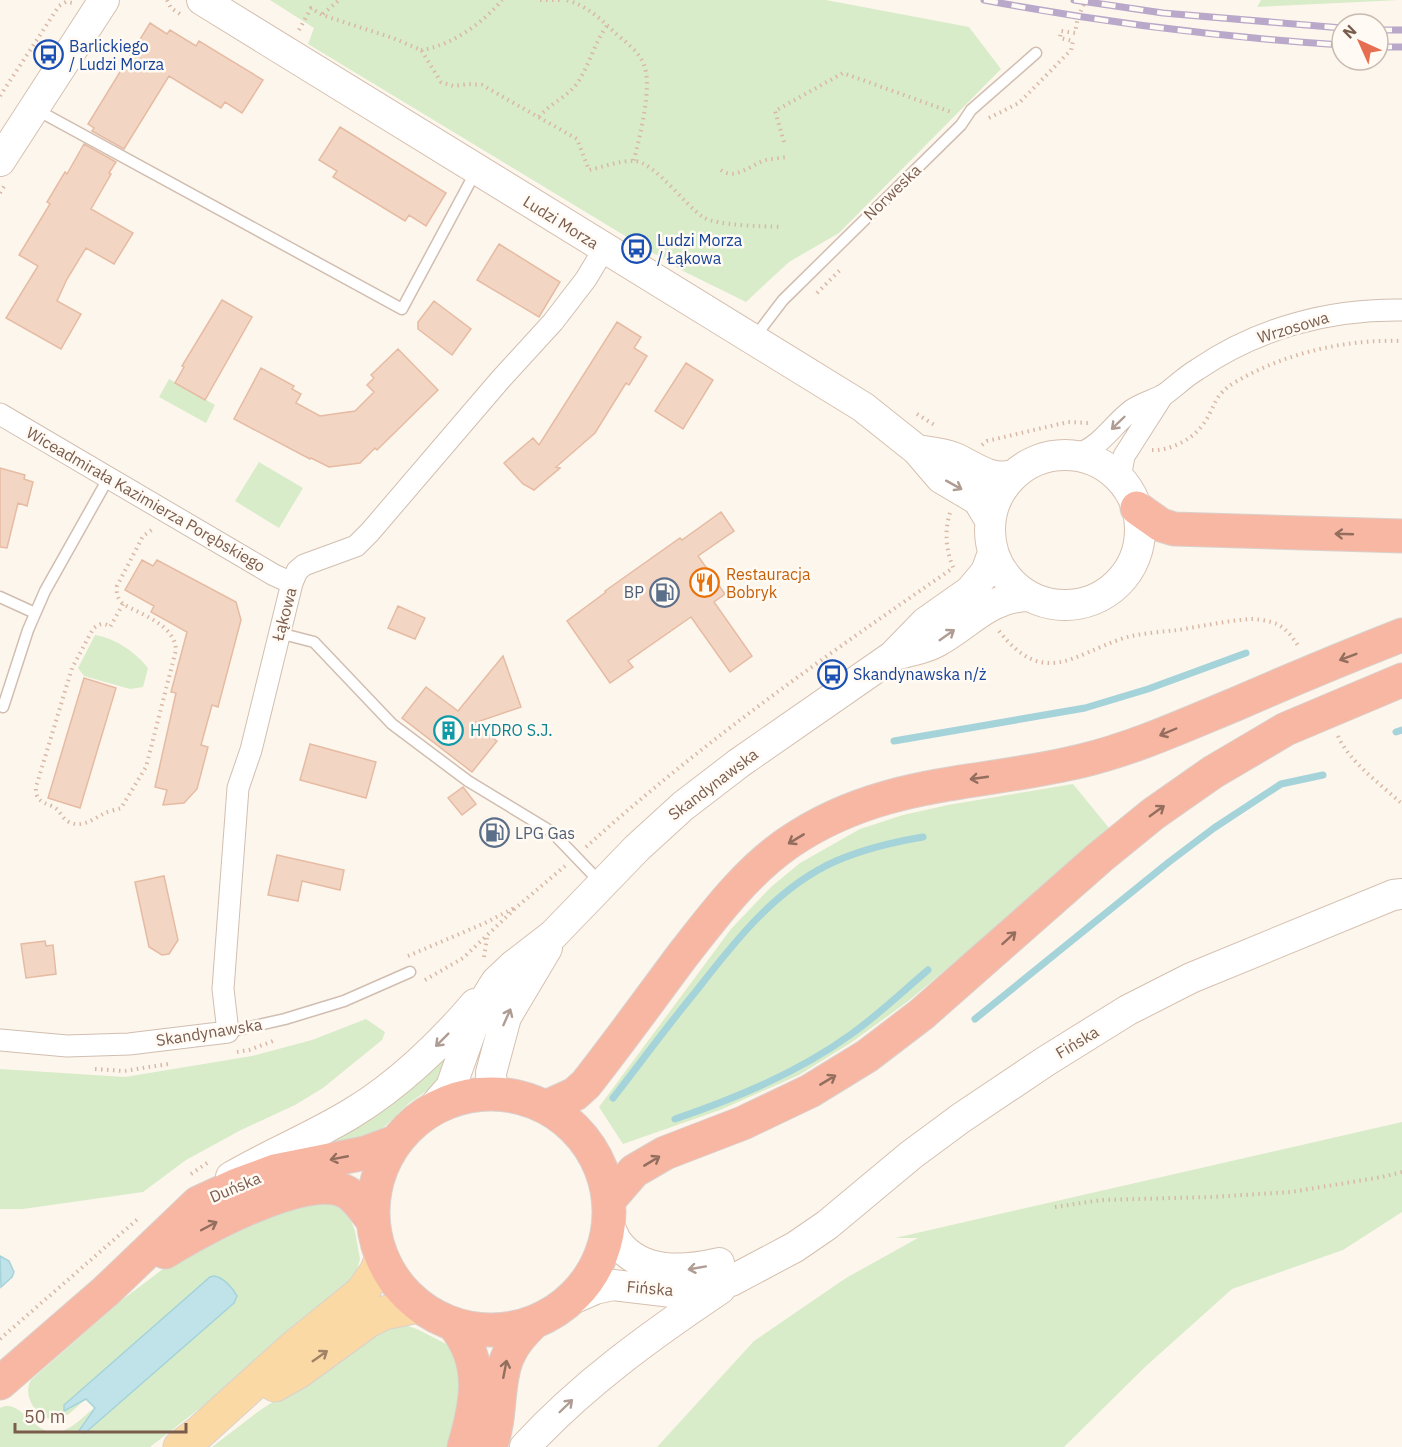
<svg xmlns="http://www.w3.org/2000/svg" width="1402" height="1447" font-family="'IBM Plex Sans',sans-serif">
<rect width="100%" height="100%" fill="#fdf6ec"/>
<path fill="#d8ecc9" d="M 270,0 L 826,0 L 969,27 L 1001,69 L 839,233 L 789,262 L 746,302 L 683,271 L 308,44 L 314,28 Z
M 1261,0 L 1400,0 L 1257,7 Z
M 169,379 L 215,405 L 206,423 L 159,397 Z
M 259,462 L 303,488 L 279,528 L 235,501 Z
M 95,635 C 117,639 134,651 148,668 L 143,687 L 130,689 L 84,676 L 78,668 Z
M 1073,784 L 1109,828 L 973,947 L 907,1002 L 852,1042 L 799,1075 L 720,1110 L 623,1144 L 599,1107 L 731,929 L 771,887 L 800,863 L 860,829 L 903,815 L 948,805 Z
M 366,1019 L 385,1032 L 382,1040 L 323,1088 L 295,1105 L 241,1130 L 186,1160 L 143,1192 L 23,1209 L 0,1209 L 0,1069 L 125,1077 L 252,1056 L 312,1040 Z
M 454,1040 L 441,1081 L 409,1103 L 379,1132 L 357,1145 L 304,1149 Z
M 1402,1122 L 1402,1212 L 1343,1250 L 1232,1289 L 1145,1367 L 1064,1447 L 657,1447 L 754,1341 L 846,1278 L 918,1238 L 895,1238 Z
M 329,1202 L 343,1211 L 351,1221 L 355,1231 L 360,1259 L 353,1285 L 248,1371 L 150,1447 L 0,1447 L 0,1408 C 24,1396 36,1446 67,1429 C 77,1424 85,1415 94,1408 L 78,1431 L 234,1304 L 64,1410 L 85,1399 C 78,1406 69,1416 58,1419 C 39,1423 21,1396 31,1380 L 122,1300 L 184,1253 L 282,1204 Z
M 388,1325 L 408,1326 L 417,1329 L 452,1347 L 465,1365 L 456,1447 L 212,1447 L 259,1411 Z"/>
<path fill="#bfe3e8" stroke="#a5d3da" stroke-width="1.5" d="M 0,1256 L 9,1261 L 14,1272 L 12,1277 L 1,1287 Z
M 214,1276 C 223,1277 233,1288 237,1296 L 234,1303 L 85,1433 L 78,1432 L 95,1408 L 86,1399 L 64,1411 L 64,1405 L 210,1277 Z"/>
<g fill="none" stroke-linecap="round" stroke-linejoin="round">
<path stroke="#a5d3da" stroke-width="7" d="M 1396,732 L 1402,730
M 894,741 L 1085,708 L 1148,689 L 1246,653
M 975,1019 L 1169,862 L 1214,828 L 1281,784 L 1323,775
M 613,1098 C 641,1062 668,1025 697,990 C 735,941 777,887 836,861 C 864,849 893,842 923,837
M 675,1119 C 736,1098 797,1073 850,1035 C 877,1016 902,992 928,970"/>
</g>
<path fill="#f3d5c3" stroke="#e6bba3" stroke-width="1.5" d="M 150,23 L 167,34 L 170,30 L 196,46 L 199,41 L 263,80 L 242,113 L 225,102 L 221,108 L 169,76 L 124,149 L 92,131 L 94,128 L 88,124 Z
M 340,127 L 446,193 L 426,226 L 409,215 L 405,221 L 333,177 L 337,171 L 319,160 Z
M 84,144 L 116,162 L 109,173 L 111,174 L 91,209 L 133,233 L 114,264 L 86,248 L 67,279 L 57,301 L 81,314 L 61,349 L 6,318 L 38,266 L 19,255 L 50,204 L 47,202 L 65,172 L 67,174 Z
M 499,244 L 560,282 L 539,317 L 477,280 Z
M 222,300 L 252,317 L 205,400 L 175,383 L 184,367 L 182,366 Z
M 434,301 L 471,329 L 452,355 L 418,329 L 418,322 Z
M 617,322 L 641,337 L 634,348 L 647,356 L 629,385 L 626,383 L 595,433 L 556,467 L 560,468 L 534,490 L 523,484 L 504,463 L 533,438 L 539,445 Z
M 398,349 L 438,390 L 377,450 L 375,448 L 360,463 L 329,467 L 311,458 L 310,459 L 234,419 L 261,368 L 294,386 L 292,389 L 301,394 L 296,403 L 320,416 L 355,411 L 374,392 L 367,385 L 374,378 L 371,375 Z
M 686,363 L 713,380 L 683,429 L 655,411 Z
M 0,468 L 25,475 L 24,479 L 33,482 L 27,506 L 18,503 L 7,548 L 0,547 Z
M 721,512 L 734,531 L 698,556 L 725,594 L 714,602 L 752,656 L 730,672 L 691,617 L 628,661 L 633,667 L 610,683 L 567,621 L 606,592 L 605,591 L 680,538 L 682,540 Z
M 142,560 L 153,566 L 157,560 L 236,602 L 241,620 L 218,707 L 212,705 L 201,745 L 208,747 L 197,789 L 184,803 L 163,805 L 167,790 L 155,787 L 176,693 L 171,692 L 187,632 L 151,612 L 154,606 L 125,590 Z
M 398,606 L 425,618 L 415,639 L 388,628 Z
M 503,656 L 521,707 L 474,723 L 497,741 L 472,772 L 402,718 L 426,687 L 458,711 Z
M 84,678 L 116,688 L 80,808 L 48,798 Z
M 310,744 L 376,762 L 366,798 L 300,780 Z
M 463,787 L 476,804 L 462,815 L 448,798 Z
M 277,855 L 344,870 L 340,890 L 302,881 L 298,901 L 268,895 Z
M 164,876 L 178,940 L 169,954 L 162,955 L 149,947 L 135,882 Z
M 45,941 L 46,946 L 53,945 L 56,974 L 26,978 L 21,944 Z"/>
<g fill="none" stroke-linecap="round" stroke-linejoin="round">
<defs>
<path id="lane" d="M 37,110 L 402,309 L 476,171
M 754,338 L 783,300 L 961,125 L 971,110 L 1036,53
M 0,597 L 35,613
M 279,633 L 314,642 L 392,724 L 468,781 L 552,832 L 601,883
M 3,707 L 28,630 L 45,591 L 109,477
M 228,1032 L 285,1019 L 344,1001 L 410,972"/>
<path id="street" d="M 0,414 L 274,575 L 292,583
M 1076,455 C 1102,446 1111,426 1132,410 C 1142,403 1155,400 1165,394 C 1176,386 1186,376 1198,369 C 1258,328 1329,309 1402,310
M 1120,478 L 1124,456 L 1163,395
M 0,1040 L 67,1046 L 129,1044 L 228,1032 L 223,989 L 238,788 L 251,750 L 292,583 L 297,571 L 304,565 L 356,546 L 370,532 L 500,380 L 553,322 L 586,279 L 604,249"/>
<path id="secondary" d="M 202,0 L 863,407 L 917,450 L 941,478 L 978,500 L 990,520
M 0,161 L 104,0
M 917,450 C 929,452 944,453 955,458 C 975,467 990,481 1013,475
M990 530a75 75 0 1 1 150 0a75 75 0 1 1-150 0Z
M 895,655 C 910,651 927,648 940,640 C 971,622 990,597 1028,596
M 492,1094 L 491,1073 L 506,1017 L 547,948
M 432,1109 L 451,1087 L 478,1011 L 496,982 L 514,965 L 553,935 L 637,848 L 683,806 L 739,763 L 893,656 L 926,622 L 970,591 L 986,572 L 993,553
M 231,1177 C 270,1154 313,1137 352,1113 C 397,1086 442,1043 475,1004
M 609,1225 C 611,1230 614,1237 617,1242 C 642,1275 684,1271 719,1263
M 570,1300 L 595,1289 L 613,1285 L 672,1292 L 731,1281 L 795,1247 L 827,1225 L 911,1155 L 961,1118 L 1046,1061 L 1128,1010 L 1191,978 L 1393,895 L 1402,894
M 525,1447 C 582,1385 650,1336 720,1289"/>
<path id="primary" d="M 275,1385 L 298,1372 L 368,1321 L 384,1313 L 418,1306
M 180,1447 L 200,1432 L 293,1348 L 362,1292 L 376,1272 L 382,1258"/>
<path id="highway" d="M 1137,508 L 1161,525 L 1174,529 L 1402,536
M373 1212a118 118 0 1 1 236 0a118 118 0 1 1-236 0Z
M 546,1107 L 575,1094 L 586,1084 C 619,1042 650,999 682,956 C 714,915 745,873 788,843 C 881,779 977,786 1081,761 C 1135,748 1185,725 1236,704 C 1291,680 1346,657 1402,635
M 609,1200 L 634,1171 L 665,1153 L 743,1123 L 810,1091 L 867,1056 L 922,1014 L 1099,858 L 1153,814 L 1213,772 L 1286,729 L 1402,680
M 165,1252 C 198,1231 306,1172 344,1191 C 356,1196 365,1211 373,1221
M 454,1325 C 485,1363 477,1403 464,1447
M 0,1383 L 106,1291 L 198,1203 L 237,1185 L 275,1171 L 365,1153 L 395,1142
M 490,1447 C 502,1418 496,1382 508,1356 C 514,1342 523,1333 533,1323"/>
</defs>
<use href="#lane" stroke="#d1beb0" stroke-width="13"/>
<use href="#street" stroke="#d1beb0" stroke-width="23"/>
<use href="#secondary" stroke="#d6c0b0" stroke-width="32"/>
<use href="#primary" stroke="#dad1cd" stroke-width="35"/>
<use href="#highway" stroke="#dad1cd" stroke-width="35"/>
<path stroke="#d9b8a5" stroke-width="4" stroke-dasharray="1.5 4.5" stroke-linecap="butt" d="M 167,0 L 171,8 L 180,14
M 540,0 L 563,0
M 567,0 C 586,6 599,17 613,31 C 623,40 639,51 644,65 C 653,87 639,138 634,161
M 323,14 L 339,0
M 299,30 L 311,8 L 322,15 L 393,38 L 421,50 L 441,82 L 453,86 L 469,84 L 482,85 L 577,139 L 589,170 C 603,167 621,160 635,161 C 655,163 685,205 703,217 C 717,226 763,226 781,227
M 421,50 C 451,46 483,23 502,0
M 0,96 L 59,6 L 66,2 L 73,3
M 539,117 C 550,103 568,97 578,82 C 590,64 594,43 607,26
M 989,118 L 1019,103 L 1071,50 L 1073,41 L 1060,38 L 1061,31 L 1075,33 L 1078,17 L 1086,0
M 784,142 L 775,111 L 843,73 L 951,112
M 721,170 C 735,181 752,164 766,160 C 773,159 780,158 786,157
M 0,193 L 5,185
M 817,293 L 841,269
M 917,414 L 936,426
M 982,445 L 987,441 L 1068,422 L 1088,423
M 1152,450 C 1169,451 1191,440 1201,427 C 1217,407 1211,396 1237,381 C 1286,353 1346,339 1402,341
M 950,513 C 944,531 946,552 954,569
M 123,604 L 110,627 C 104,622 98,624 93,629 L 72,668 L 36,787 C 35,799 41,802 52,806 C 60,809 61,818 69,822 C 82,828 92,820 103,814 C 108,811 116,810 121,808 L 146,767 L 176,650 C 175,625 142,615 123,604 C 118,599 116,594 117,586 L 143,536 L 153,529
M 999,631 C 1044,688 1072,655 1124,638 C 1141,633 1161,632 1178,630 C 1202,626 1226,621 1250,619 C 1258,619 1270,621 1277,624 C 1287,629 1293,638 1299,647
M 1338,736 C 1350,763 1381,784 1402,804
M 586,847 C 701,743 825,656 953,568
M 408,956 L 485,923 L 516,907
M 484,957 L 487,938
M 425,980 L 463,958 L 519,905 L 565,866
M 237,1052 L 249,1050 L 276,1040
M 95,1069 L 124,1071 L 168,1064
M 191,1174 L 210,1161
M 1055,1207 L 1101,1200 L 1211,1197 L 1291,1192 L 1382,1177 L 1402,1172
M 0,1339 L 140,1217"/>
<use href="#lane" stroke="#fff" stroke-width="10"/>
<use href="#street" stroke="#fff" stroke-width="21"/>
<use href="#secondary" stroke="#fff" stroke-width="30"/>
<use href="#primary" stroke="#fbd9a5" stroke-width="33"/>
<use href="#highway" stroke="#f7b7a3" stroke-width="33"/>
<defs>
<path id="rail" d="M 984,0 C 1104,23 1220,37 1342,45
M 1074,0 L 1163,13 L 1342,28
M 1378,30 L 1402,30
M 1378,47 L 1402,47"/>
</defs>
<use href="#rail" stroke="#b9a8c9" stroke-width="7"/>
<use href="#rail" stroke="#fffaf3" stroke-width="4.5" stroke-dasharray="14" stroke-linecap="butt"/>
</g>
<defs><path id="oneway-shaft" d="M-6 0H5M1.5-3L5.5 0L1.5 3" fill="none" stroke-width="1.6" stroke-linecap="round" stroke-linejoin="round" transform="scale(1.5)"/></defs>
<g stroke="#af9d94">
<use href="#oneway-shaft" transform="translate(1118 423) rotate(136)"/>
<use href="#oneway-shaft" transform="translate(954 485) rotate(29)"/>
<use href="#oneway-shaft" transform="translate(947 635) rotate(-35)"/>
<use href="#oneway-shaft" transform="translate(507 1017) rotate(-66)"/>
<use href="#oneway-shaft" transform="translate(442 1040) rotate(135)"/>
<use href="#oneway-shaft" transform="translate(697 1268) rotate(170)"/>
<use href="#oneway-shaft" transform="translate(566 1406) rotate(-44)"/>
</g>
<g stroke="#936e5e">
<use href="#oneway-shaft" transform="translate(1344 534) rotate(-178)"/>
<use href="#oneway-shaft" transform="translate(1348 657) rotate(159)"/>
<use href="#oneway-shaft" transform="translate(1168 732) rotate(157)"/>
<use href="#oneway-shaft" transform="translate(979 778) rotate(172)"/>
<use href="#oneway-shaft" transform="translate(1157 811) rotate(-36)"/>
<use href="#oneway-shaft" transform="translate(796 839) rotate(149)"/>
<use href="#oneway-shaft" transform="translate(1009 938) rotate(-42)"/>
<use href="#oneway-shaft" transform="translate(828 1080) rotate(-31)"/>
<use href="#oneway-shaft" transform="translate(339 1158) rotate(169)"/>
<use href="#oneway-shaft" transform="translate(652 1161) rotate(-31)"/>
<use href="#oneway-shaft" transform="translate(209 1226) rotate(-28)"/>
<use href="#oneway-shaft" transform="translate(505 1369) rotate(-79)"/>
</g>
<use stroke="#a18267" href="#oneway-shaft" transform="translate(320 1356) rotate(-35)"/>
<defs>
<symbol id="bus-ring" viewBox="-11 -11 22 22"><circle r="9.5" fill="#fffaf3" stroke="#1a4fb4" stroke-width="1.5"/><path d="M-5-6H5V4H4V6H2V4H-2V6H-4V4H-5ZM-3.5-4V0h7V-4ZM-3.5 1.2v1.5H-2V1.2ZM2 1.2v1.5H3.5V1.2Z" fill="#1a4fb4"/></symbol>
<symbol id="restaurant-ring" viewBox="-11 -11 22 22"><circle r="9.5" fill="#fffaf3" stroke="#e8710a" stroke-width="1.5"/><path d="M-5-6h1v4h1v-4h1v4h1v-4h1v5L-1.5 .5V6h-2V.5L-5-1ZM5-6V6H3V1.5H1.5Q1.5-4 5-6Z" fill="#e8710a"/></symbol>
<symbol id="fuel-ring" viewBox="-11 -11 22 22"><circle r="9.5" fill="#fffaf3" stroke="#5c6f8a" stroke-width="1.5"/><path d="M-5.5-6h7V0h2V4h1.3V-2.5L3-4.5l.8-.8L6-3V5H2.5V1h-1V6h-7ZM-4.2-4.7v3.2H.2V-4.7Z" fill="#5c6f8a"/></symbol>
<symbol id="building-ring" viewBox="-11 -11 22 22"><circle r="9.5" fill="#fffaf3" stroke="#0f9aa8" stroke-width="1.5"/><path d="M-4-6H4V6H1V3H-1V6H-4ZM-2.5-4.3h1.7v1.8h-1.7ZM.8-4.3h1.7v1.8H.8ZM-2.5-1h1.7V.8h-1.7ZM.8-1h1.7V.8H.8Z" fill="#0f9aa8"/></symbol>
</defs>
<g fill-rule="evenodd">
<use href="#bus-ring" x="32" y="38" width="33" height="33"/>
<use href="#bus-ring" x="620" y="232" width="33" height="33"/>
<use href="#restaurant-ring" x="688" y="566" width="33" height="33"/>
<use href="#fuel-ring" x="648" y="576" width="33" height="33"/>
<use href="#bus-ring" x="816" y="658" width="33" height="33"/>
<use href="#building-ring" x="432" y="714" width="33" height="33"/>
<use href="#fuel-ring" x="478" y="816" width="33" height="33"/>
</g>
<g text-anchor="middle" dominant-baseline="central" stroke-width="5" stroke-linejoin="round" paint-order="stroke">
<g font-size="16" fill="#164399" stroke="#fffaf3" text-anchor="start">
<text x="69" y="46">Barlickiego<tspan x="69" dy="18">/ Ludzi Morza</tspan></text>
<text x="657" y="240">Ludzi Morza<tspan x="657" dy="18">/ Łąkowa</tspan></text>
<text x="853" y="674">Skandynawska n/ż</text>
</g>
<g font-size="16" fill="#7a5c4d" stroke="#fffaf3">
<text transform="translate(892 192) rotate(-44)">Norweska</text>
<text transform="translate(561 222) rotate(32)">Ludzi Morza</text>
<text transform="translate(1293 327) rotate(-17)">Wrzosowa</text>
<text transform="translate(146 499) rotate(30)">Wiceadmirała Kazimierza Porębskiego</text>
<text transform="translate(284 614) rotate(-75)">Łąkowa</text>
<text transform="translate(713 784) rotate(-37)">Skandynawska</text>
<text transform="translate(209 1032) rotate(-9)">Skandynawska</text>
<text transform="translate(1077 1042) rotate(-31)">Fińska</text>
<text transform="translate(235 1187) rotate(-23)">Duńska</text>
<text transform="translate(650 1288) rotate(5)">Fińska</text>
</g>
<g font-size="16" fill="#c56008" stroke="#fffaf3" text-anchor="start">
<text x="726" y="574">Restauracja<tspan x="726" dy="18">Bobryk</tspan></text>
</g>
<g font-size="16" fill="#4e5e75" stroke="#fffaf3" text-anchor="end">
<text x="644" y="592">BP</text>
<text x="515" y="833" text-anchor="start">LPG Gas</text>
</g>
<g font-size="16" fill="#0d838f" stroke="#fffaf3" text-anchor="start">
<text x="470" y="730">HYDRO S.J.</text>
</g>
</g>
<g transform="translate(1360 42) rotate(315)"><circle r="28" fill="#fffaf3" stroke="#cabbb1" stroke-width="1.5"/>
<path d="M0-4.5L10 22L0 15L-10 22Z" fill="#e76f51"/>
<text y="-9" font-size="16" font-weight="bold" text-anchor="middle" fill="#7a5c4d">N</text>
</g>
<path d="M15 1423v9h171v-9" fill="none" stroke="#7a5c4d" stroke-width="3"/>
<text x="24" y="1423" font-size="18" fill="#7a5c4d" stroke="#fffaf3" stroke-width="4.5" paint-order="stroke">50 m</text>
</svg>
